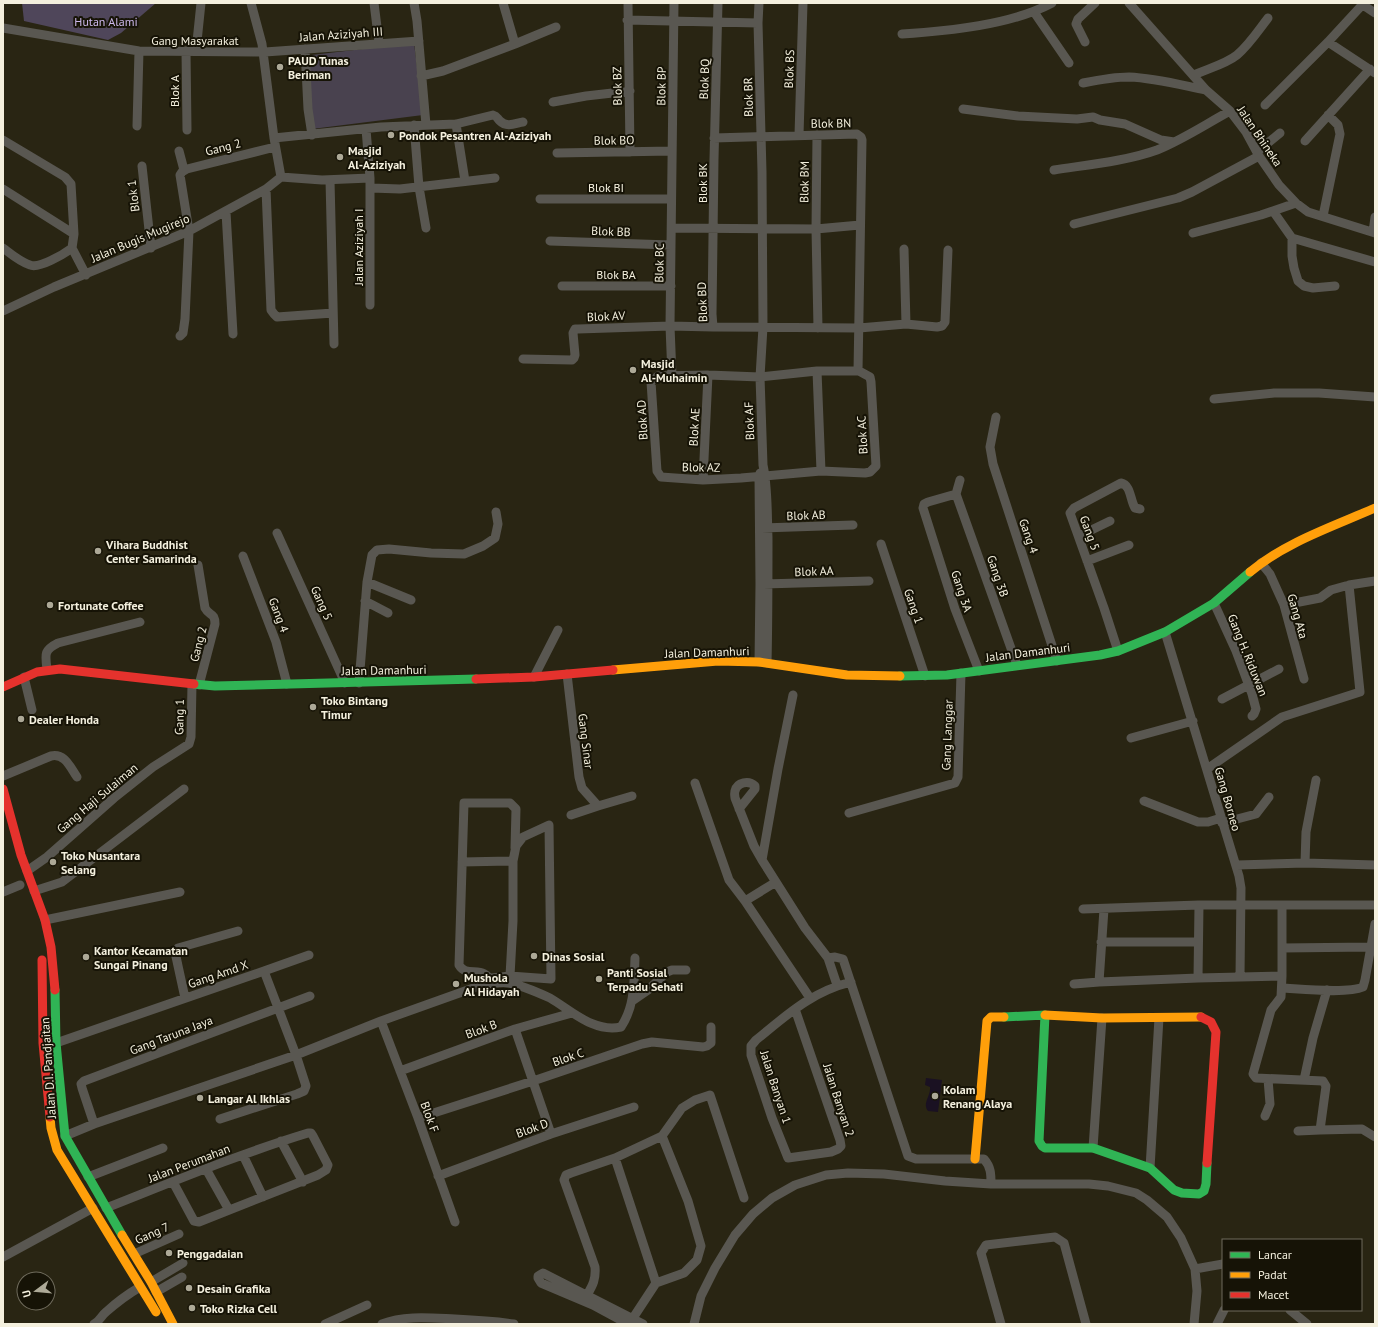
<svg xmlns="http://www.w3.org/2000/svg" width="1378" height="1327" font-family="'PT Sans',sans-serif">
<rect width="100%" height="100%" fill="#292513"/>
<path fill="#49424f" d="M 414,43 L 423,115 L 312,129 L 303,56 Z"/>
<path fill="#4f465a" d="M 22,3 L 156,3 L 121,33 L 108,40 L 24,21 Z"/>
<path fill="#1a1122" d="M 926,1078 L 942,1080 L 938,1112 L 928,1111 C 922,1103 931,1096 930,1087 L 925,1085 Z"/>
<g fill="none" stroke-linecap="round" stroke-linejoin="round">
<path stroke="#595751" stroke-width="9" d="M 251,3 L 262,44 L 274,138 L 281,177
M 374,3 L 379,43
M 414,3 L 417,21 L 426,125
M 503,3 L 515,44
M 628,3 L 630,152
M 718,3 L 714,159 L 712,314 L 713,327 L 859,328 L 906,324 L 937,327 L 942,326 L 945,322 L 948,250
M 759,3 L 758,23 L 762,172 L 763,327 L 760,377 L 763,465 C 768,488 767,514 768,538 C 768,580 768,621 767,663
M 1129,3 L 1206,90 L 1230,111 L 1246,132 L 1259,156 L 1279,185 L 1296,203 L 1308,212 L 1375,233
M 1363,5 L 1375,13
M 1034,12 L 1069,63
M 627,20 L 758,23
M 3,28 L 139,51 L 263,52
M 902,34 C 948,31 1011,25 1052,3
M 1085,42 L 1076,24 L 1078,19 L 1095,3
M 1328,42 L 1375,73
M 305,49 L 308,109 L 312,135
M 186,51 L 187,130
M 196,51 L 201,3
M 265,52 L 419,41
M 1194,75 C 1207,69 1226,64 1237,55 C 1249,45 1258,31 1268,18
M 421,76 L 443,71 L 515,44 L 556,27
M 1083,83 C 1098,80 1114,77 1129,77 C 1155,78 1181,85 1206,90
M 553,102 L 586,96 L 630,91
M 1265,105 L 1328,42 L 1364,3
M 963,109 L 1018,116 L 1077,119 L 1093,117 L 1100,120 L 1125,124 L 1161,140 L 1174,142
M 456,124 L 465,181
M 414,125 L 419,187 L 426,228
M 137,126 L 139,51
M 366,129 L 370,178 L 370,305
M 799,135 L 803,3
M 817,135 L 816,229 L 818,328
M 274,138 L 381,127 L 456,124 L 493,115 C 497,116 497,118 500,121 C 507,128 516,123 523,122
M 714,138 L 857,134 L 861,137 L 862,140 L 858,371
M 3,140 L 65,177 L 71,184 L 74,234 L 72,248 C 64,254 39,269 30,265 C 20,262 11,254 3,248
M 1305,141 L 1370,69
M 179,151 L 184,170
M 1257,152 L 1280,133
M 557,153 L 672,151
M 142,166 L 151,248
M 1054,170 C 1086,165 1127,161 1157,150 C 1182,140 1206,124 1230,111
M 281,177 L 322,180 L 370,178
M 330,180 L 334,344
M 371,188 L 400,189 L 495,178
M 3,189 L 74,234
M 266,189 L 271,310 L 274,314 L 277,317 L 333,313
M 540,199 L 671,199
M 1273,211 L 1292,238 L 1292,256 L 1294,268 L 1298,281 L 1304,286 L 1313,288 L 1335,286
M 226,212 L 233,334
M 1323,216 L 1340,134 L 1338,125 L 1328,115
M 1074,224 L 1178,198 L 1192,192 L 1259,156
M 672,228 L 816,229 L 860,225
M 1373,232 L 1375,217
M 1193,233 L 1261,215 L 1296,203
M 1292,238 L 1375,262
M 550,241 L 671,245
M 72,248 L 86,275
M 904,249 L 906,324
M 562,286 L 671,286
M 3,311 L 54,287 L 189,231 L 266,189 L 281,177
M 180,336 L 183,333 L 185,319 L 189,231 L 180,175 L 182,172 L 187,169 L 275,147
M 523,359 L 572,360 L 574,358 L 575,355 L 573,333 L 575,329 L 578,329 L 670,326 L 713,327
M 817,371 L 859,371 L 870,377 L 871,382 L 876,466 L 870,472 L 865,473 L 821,471 L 741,478 L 703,480 L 661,477 L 657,471 L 651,382 L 658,376 L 708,375 L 760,377 Z
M 817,371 L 821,471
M 672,376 L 670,326 L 674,3
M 1214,399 L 1274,393 L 1319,393 L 1375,397
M 996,417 L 990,447 L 993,464 L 1057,661
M 703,480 L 708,375
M 960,480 L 956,494 L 928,502 L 924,504 L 923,508 L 955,609 L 979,671
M 956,494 L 1017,665
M 762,528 L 853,525
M 277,533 L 345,683
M 1079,536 L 1110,521
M 881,544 L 925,676
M 243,556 L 276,642 L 287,684
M 1087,561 L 1129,545
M 1261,563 L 1270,574 L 1284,605 L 1304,679
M 198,565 L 205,608 C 209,616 215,612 215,624 L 199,685
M 367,582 L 411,600
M 764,584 L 869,581
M 365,601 L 388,613
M 1214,603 L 1236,651 L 1252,694 L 1256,709 L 1254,714 L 1252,716
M 1284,605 L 1320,598 L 1331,590 L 1349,585 L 1375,581
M 1165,632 L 1239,876 L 1241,888 L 1240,977
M 1118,651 L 1104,608 L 1070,513 L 1074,508 L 1121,483 C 1131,485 1130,500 1135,508 L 1140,509
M 759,662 L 760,584 L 759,477 L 760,473
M 47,669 C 45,654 44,650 58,643 L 140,622
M 567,674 L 579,777 L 582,788 L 598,806
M 24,677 L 32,710
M 534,677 L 558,630
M 359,683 L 367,582 L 372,555 L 377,550 L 389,549 L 431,553 L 464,554 L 483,546 L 495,538 L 498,524 L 496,512
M 793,695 L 778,769 L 762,860 L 805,928 L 828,958 L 837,985
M 1222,699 L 1279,669
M 1131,738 L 1193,721
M 1207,769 L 1282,717 L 1360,692 L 1349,585
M 3,776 L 51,756 C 65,753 70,767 77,777
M 695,783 L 729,880 L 745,901 L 810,998
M 1144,801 L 1198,822 L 1208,822 L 1221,818
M 739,809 L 755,789 L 755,786 C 749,780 737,782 735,791 C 734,792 735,797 735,798 L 754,846 L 762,860
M 849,813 L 955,783 L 958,777 L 961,673
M 571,815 L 598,806 L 632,796
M 1222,823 L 1256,814 L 1269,797
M 462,862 L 513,861
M 1305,863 L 1306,832 L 1316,780
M 1237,865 L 1305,863 L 1375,865
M 27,871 L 47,857 L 114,798 L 153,767 L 189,744 L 191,737 L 192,684
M 34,891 L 62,882 L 184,789
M 3,892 L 20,885
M 745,901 L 776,882
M 1282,906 L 1282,976 L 1281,997 L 1271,1010 L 1253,1074 L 1256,1078 L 1323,1081 L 1326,1086 L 1320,1130 L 1362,1129 L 1375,1137
M 1083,909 L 1199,905 L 1375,905
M 1104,909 L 1099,982 L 1198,978 L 1282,976
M 45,920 L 180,892
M 1101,942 L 1198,942
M 1282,948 L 1371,947
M 828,958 L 835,957 L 843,959 L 908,1156 L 916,1159 L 984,1159 C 991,1167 991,1174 991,1184
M 264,971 L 309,955
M 492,978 L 510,976 L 551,979 L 549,825 L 523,837 L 516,846 L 513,861 L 513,921 L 510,976
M 1198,978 L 1199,905
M 492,984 C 485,963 467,979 459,965 L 464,803 L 510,803 L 516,809 L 515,848
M 1074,984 L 1099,982
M 1282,988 C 1301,989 1348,994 1363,987 L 1365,980 L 1375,924
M 185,998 L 175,952 L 178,948 L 238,931
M 632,1001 L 648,990 L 667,972 L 672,970 L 686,970
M 795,1009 L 840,1140 L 841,1146 L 838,1149 L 831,1152 L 788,1158 L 772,1118 L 751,1055 L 751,1046 L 756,1040 C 787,1015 811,992 851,982
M 381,1021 L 418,1118 L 455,1222
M 515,1029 L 551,1134
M 52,1043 L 56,1043 L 264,971 L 296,1055 L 306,1086 L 304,1091 L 297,1094 L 220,1119
M 400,1071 L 515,1029 L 572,1013
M 1304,1080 L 1313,1038 L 1327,990
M 1265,1116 L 1270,1104 L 1268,1079
M 418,1118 L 533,1081 L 642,1044 L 652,1042 L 703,1047 L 707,1046 L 711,1043 L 711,1027
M 94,1124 L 82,1088 L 81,1084 L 84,1081 L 310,996
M 1298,1131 L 1320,1130
M 65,1136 L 94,1124 L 296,1055 L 381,1021 L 479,986 C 489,984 500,981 509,983 C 521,985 539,993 550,998 C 572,1011 594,1033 621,1027 C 635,1006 634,982 635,958
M 281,1141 L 303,1182
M 1093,1148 L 1102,1018
M 243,1155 L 263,1197
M 615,1158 L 662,1136 L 682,1108 L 695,1100 L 710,1095 L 744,1198
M 1150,1168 L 1159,1018
M 206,1169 L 229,1210
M 438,1176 L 551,1134 L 634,1107
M 88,1177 L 163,1148
M 106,1208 C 172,1182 239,1154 308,1133 L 311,1133 L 313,1136 L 328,1165 L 326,1170 L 318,1175 L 199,1222 L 194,1221 L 173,1182
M 134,1254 L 179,1234
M 3,1257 L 93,1208
M 1195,1269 L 1223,1264
M 151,1282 L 183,1263
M 656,1283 L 684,1273 L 697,1260 L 701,1246 L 688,1201 L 662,1136
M 156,1292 L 182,1277
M 587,1295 C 593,1285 596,1279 595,1267 L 564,1180 L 566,1175 L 571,1173 L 615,1158 L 656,1283 L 633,1318
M 1290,1310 L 1307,1324
M 94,1324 C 100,1321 101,1316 106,1312 C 116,1303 128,1294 140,1287
M 325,1324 L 367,1305
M 382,1324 C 404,1315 432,1318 455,1319 C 475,1320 494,1321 514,1324
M 628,1324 L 593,1305 L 541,1283 L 538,1278 L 538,1276 L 543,1273 L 643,1324
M 694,1324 L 701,1296 L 715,1268 L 735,1235 L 753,1214 L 772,1198 L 795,1185 L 826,1175 L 848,1173 L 884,1174 L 945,1181 L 991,1184 L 1089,1184 L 1108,1186 L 1136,1193 L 1147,1200 L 1167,1217 L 1181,1238 L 1195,1269 L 1197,1291 L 1194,1324
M 1001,1324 L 981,1253 L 986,1245 L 1055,1237 L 1064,1243 L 1086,1324
M 1217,1324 L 1224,1310"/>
<path stroke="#30b455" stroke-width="9" d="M 900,676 L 947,675 L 1100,655 L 1118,651 L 1165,632 L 1214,603 L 1250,572
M 194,684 L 215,686 L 476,679
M 55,990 L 56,1043 L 65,1136 L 122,1235
M 1004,1017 L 1045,1015 L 1039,1141 L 1042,1146 L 1045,1148 L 1093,1148 L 1150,1168 L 1174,1190 L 1182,1193 L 1199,1194 L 1204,1191 L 1206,1184 L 1207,1163"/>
<path stroke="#ff9f0a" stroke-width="9" d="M 1250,572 C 1286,542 1332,527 1375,508
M 613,670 L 718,661 L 759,662 L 847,675 L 900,676
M 1045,1015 L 1102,1018 L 1201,1017
M 50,1117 L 51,1128 L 57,1150 L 156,1312
M 975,1159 L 987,1021 L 991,1017 L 1004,1017
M 122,1235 L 151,1282 L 173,1324"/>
<path stroke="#e5322d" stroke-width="9" d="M 476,679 L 534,677 L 613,670
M 3,687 L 37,672 L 60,669 L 194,684
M 3,789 L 21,855 L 45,920 L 51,947 L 55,990
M 42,960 L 43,1043 L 50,1117
M 1201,1017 L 1211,1022 L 1216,1032 L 1207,1163"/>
</g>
<g fill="#ada997" stroke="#161306" stroke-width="1.5">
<circle cx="280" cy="67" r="4"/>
<circle cx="391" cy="135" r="4"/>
<circle cx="340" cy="157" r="4"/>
<circle cx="633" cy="370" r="4"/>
<circle cx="98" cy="551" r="4"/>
<circle cx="50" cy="605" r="4"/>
<circle cx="313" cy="707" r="4"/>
<circle cx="21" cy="719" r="4"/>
<circle cx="53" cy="862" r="4"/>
<circle cx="534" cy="956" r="4"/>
<circle cx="86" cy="957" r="4"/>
<circle cx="599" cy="979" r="4"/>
<circle cx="456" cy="984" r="4"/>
<circle cx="935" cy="1096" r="4"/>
<circle cx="200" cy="1098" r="4"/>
<circle cx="169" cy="1253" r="4"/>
<circle cx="189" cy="1288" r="4"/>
<circle cx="192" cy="1308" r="4"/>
</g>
<g text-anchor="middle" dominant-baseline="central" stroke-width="4" stroke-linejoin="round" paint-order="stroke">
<g font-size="12" fill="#ccb8eb" stroke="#161306">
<text x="106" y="21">Hutan Alami</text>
</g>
<g font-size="12" fill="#f4f0de" stroke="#161306">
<text transform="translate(341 34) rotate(-4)">Jalan Aziziyah III</text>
<text x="195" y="40">Gang Masyarakat</text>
<text transform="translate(789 69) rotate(-88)">Blok BS</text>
<text transform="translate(704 79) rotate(-88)">Blok BQ</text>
<text transform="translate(617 86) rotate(-91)">Blok BZ</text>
<text transform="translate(661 86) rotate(-89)">Blok BP</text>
<text transform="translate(174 91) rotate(-90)">Blok A</text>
<text transform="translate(748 97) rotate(-91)">Blok BR</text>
<text transform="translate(831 123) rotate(-1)">Blok BN</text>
<text transform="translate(1260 136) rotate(56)">Jalan Bhineka</text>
<text transform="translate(614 140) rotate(-1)">Blok BO</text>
<text transform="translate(223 147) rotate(-14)">Gang 2</text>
<text transform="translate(804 182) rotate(-89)">Blok BM</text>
<text transform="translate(702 183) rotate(-90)">Blok BK</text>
<text x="606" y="187">Blok BI</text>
<text transform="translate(133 196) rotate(-97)">Blok 1</text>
<text transform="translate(611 231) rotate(2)">Blok BB</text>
<text transform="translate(140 238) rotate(-23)">Jalan Bugis Mugirejo</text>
<text transform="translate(358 247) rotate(-90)">Jalan Aziziyah I</text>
<text transform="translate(659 263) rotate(-89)">Blok BC</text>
<text x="616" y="274">Blok BA</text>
<text transform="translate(702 302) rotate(-92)">Blok BD</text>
<text transform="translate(606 316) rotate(-2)">Blok AV</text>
<text transform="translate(642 420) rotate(-93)">Blok AD</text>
<text transform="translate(749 421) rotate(-92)">Blok AF</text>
<text transform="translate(694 427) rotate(-87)">Blok AE</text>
<text transform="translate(862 435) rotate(-93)">Blok AC</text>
<text transform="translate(701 467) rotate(1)">Blok AZ</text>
<text transform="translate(806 515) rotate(-2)">Blok AB</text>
<text transform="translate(1090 533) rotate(70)">Gang 5</text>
<text transform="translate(1029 536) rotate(71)">Gang 4</text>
<text transform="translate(814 571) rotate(-2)">Blok AA</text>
<text transform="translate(998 576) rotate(71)">Gang 3B</text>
<text transform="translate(962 591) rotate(72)">Gang 3A</text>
<text transform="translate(322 603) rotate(66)">Gang 5</text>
<text transform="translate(914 606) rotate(71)">Gang 1</text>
<text transform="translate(279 615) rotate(70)">Gang 4</text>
<text transform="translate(1298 616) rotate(74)">Gang Ata</text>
<text transform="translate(198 644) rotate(-76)">Gang 2</text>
<text transform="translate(707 652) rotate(-2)">Jalan Damanhuri</text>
<text transform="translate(1028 652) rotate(-7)">Jalan Damanhuri</text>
<text transform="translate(1248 655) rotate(68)">Gang H. Riduwan</text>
<text transform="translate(384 670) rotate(-1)">Jalan Damanhuri</text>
<text transform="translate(179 717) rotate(-89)">Gang 1</text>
<text transform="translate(947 735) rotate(-88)">Gang Langgar</text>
<text transform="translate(586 741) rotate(83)">Gang Sinar</text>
<text transform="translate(97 798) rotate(-40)">Gang Haji Sulaiman</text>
<text transform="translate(1228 799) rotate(74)">Gang Borneo</text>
<text transform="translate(218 974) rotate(-19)">Gang Amd X</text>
<text transform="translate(481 1029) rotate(-20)">Blok B</text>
<text transform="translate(171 1035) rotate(-21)">Gang Taruna Jaya</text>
<text transform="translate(568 1057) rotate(-19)">Blok C</text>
<text transform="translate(48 1068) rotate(-94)">Jalan D.I. Pandjaitan</text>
<text transform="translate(776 1087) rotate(72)">Jalan Banyan 1</text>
<text transform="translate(839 1100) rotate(72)">Jalan Banyan 2</text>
<text transform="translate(430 1117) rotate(70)">Blok F</text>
<text transform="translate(532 1128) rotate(-20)">Blok D</text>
<text transform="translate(189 1163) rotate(-21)">Jalan Perumahan</text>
<text transform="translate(152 1233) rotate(-24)">Gang 7</text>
</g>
<g font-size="12" font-weight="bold" fill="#f4f0de" stroke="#161306" text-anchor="start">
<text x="288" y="60">PAUD Tunas<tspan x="288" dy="14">Beriman</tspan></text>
<text x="399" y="135">Pondok Pesantren Al-Aziziyah</text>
<text x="348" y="150">Masjid<tspan x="348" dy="14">Al-Aziziyah</tspan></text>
<text x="641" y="363">Masjid<tspan x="641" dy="14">Al-Muhaimin</tspan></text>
<text x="106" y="544">Vihara Buddhist<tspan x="106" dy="14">Center Samarinda</tspan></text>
<text x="58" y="605">Fortunate Coffee</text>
<text x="321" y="700">Toko Bintang<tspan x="321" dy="14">Timur</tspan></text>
<text x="29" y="719">Dealer Honda</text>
<text x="61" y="855">Toko Nusantara<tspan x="61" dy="14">Selang</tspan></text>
<text x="94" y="950">Kantor Kecamatan<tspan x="94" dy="14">Sungai Pinang</tspan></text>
<text x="542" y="956">Dinas Sosial</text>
<text x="607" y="972">Panti Sosial<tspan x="607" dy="14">Terpadu Sehati</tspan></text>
<text x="464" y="977">Mushola<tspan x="464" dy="14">Al Hidayah</tspan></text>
<text x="943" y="1089">Kolam<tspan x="943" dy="14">Renang Alaya</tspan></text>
<text x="208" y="1098">Langar Al Ikhlas</text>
<text x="177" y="1253">Penggadaian</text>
<text x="197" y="1288">Desain Grafika</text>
<text x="200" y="1308">Toko Rizka Cell</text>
</g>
</g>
<rect width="1378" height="1327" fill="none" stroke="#f4f0de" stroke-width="8"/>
<rect x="1222" y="1239" width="140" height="72" fill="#161306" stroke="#6f6b5c"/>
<rect x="1230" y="1252" width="20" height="6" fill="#30b455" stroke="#6f6b5c"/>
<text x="1258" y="1259" font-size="12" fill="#f4f0de">Lancar</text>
<rect x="1230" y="1272" width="20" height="6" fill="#ff9f0a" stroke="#6f6b5c"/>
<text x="1258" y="1279" font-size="12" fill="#f4f0de">Padat</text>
<rect x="1230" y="1292" width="20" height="6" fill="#e5322d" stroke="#6f6b5c"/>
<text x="1258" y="1299" font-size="12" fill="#f4f0de">Macet</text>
<g transform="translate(36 1291) rotate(254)"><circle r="19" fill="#161306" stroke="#6f6b5c"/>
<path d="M0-3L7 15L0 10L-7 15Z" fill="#ada997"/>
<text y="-6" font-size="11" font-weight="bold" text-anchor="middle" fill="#f4f0de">U</text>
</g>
</svg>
